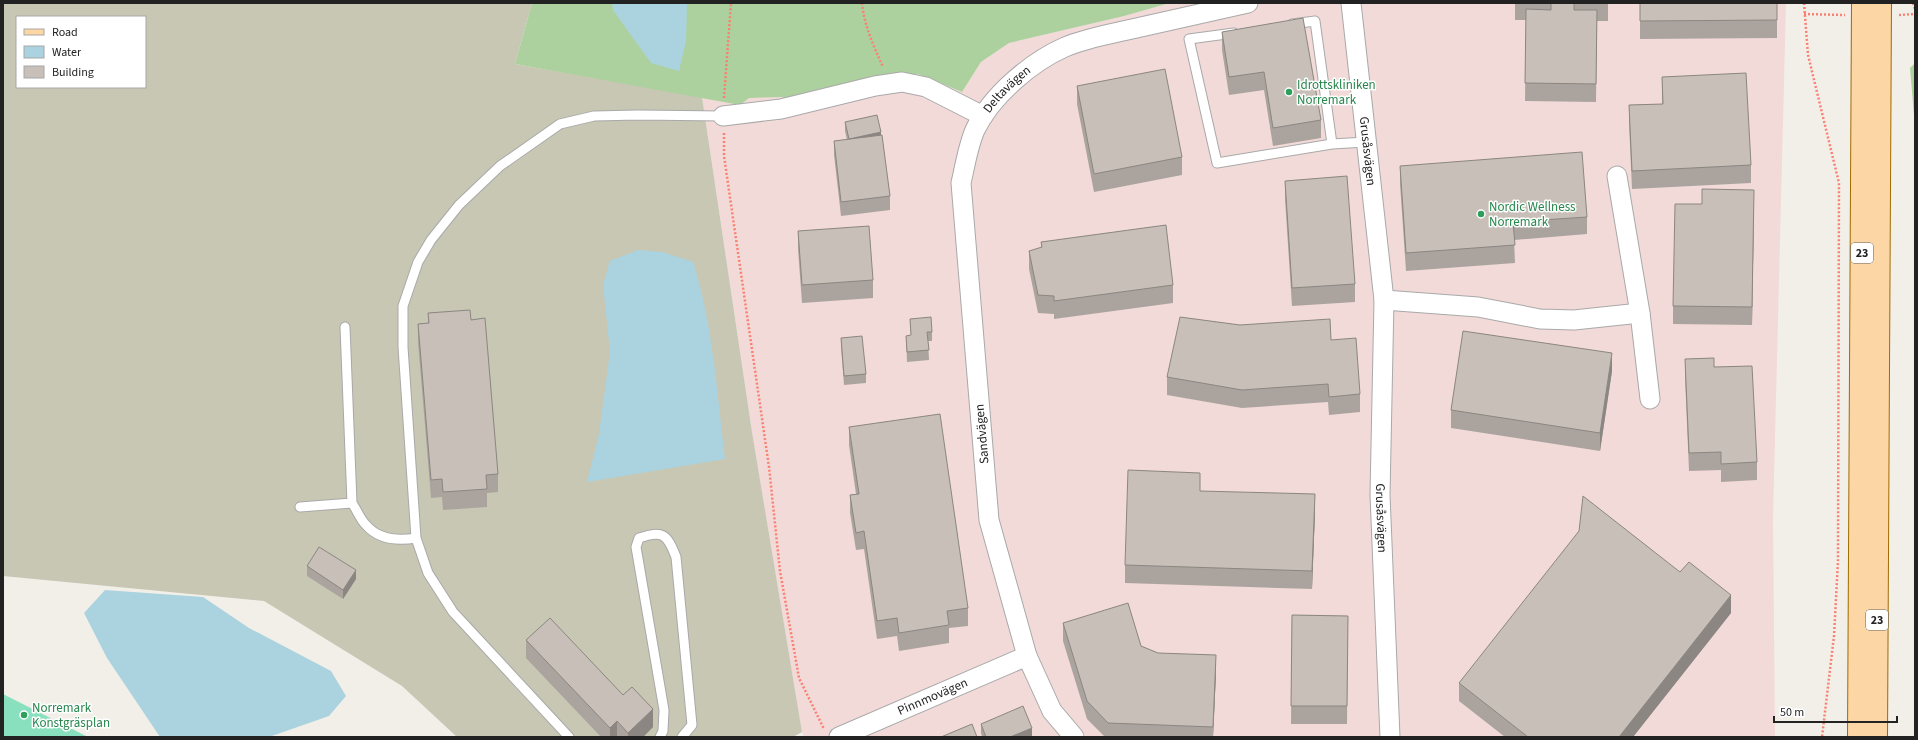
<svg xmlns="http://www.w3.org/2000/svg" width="1918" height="740" font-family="'Source Sans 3',sans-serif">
<rect width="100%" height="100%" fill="#f2efe9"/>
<path fill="#f2dad9" d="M 1171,3 L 1786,3 L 1773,518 L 1775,737 L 804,737 L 802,732 L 752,432 L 702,97 L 748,98 L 876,79 L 918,74 L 962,92 L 981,62 L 1009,43 L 1123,16 Z"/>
<path fill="#c7c7b4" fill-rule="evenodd" d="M 3,3 L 532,3 L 515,64 L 702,97 L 752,432 L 802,732 L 793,737 L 457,737 L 402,686 L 264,601 L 3,576 ZM 17,17 L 145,17 L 145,87 L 17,87 Z"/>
<path fill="#add19e" d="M 532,3 L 1170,3 L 1124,16 L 1009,43 L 981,62 L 962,92 L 918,74 L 877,78 L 783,101 L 783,97 L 749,98 L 740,105 L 515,64 Z
M 1915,63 L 1915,367 L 1914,115 L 1910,68 Z"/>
<path fill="#88e0be" d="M 3,694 L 86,736 L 85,737 L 3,737 Z"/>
<path fill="#aad3df" d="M 612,3 L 687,3 L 686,41 L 679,71 L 651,63 L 613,10 Z
M 638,250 L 662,252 L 693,262 C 713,325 717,393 725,459 L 587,482 L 599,434 L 610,352 L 603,285 L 610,261 Z
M 105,590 L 203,597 L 249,628 L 331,671 L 346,696 L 329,716 L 269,737 L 160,737 L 107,658 L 84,613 Z"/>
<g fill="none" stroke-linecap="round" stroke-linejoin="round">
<defs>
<path id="service" d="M 1292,24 L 1315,21 L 1332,144
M 1234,33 L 1189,39 L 1217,163 L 1332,144 L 1366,142
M 345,327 L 352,503
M 300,507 L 352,503 C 357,510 360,519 366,525 C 379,540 398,541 416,538
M 569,737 L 453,612 L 428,573 L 416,538 L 403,347 L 403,306 L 418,262 L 431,240 L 459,205 L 500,166 L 560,124 L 594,116 L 638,115 L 723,116
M 660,737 L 663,731 L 664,710 L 636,547 L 639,538 C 663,530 667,534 676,557 L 692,725 L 682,737"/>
<g id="minor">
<path id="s1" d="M 1351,3 L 1384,300 L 1380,495 L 1390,737"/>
<path d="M 723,116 L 781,109 L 875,86 L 902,82 L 926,87 L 983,116"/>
<path d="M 1617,176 L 1640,313 L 1650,399"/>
<path d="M 1384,300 L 1478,307 L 1540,319 L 1574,320 L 1640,313"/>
<path id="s2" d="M 839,737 L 1027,656"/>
<path id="s3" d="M 1074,737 L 1052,711 L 1027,656 L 989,520 L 961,183 C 965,166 968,146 975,130 C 991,96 1031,62 1065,47 C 1086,38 1110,34 1132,29 C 1171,20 1209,12 1248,3"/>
</g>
<path id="primary" d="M 1859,737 L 1863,3
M 1876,737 L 1880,3"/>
</defs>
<use href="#service" stroke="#a9a9a9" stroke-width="11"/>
<use href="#minor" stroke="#a9a9a9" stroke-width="21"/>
<use href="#primary" stroke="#a06b00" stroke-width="24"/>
<path stroke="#fa8072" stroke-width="2.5" stroke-dasharray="2 2" stroke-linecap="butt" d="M 862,3 C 864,25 874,47 883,67
M 1804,3 L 1808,55 L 1839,183 L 1838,561 L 1834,636 L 1822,737
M 1913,3 L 1915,9
M 1804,14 L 1845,15
M 1899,15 L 1915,14
M 724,98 L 731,3
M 724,133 L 724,156 L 769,467 L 780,571 L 799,678 L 824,729"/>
<use href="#service" stroke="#fff" stroke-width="9"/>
<use href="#minor" stroke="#fff" stroke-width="19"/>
<use href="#primary" stroke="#fcd6a4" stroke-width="22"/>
</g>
<path fill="#aba49e" d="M 1515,3 L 1608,3 L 1608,21 L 1597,21 L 1596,102 L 1525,101 L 1526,20 L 1515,20 Z
M 1640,3 L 1777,3 L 1777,38 L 1640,39 Z
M 1222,32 L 1321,120 L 1321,138 L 1273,146 L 1264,90 L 1229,95 L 1222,50 Z
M 1662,77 L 1751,165 L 1751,183 L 1632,189 L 1629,123 L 1629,105 L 1662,104 Z
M 1077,86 L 1182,157 L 1182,175 L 1094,192 L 1077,104 Z
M 845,122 L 881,135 L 890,196 L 890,210 L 841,216 L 834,155 L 834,141 L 847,140 L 845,131 Z
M 1400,166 L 1587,217 L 1587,234 L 1514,240 L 1515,263 L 1406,271 L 1400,184 Z
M 1285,181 L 1355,284 L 1355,302 L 1292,306 L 1285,199 Z
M 1754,208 L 1752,325 L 1673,324 L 1673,306 Z
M 798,231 L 873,280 L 873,298 L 802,303 L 798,249 Z
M 1041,242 L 1173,285 L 1173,303 L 1054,319 L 1054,314 L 1038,313 L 1029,269 L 1029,251 L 1041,248 Z
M 428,313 L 471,320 L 498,474 L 498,492 L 487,493 L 487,507 L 443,510 L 442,497 L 431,498 L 418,342 L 418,324 L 428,323 Z
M 910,319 L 932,332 L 932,341 L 928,341 L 929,360 L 907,362 L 906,336 L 911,335 Z
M 1240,325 L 1331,340 L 1360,394 L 1360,412 L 1329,415 L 1328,402 L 1242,408 L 1167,395 L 1167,377 Z
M 841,338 L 866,374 L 866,383 L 844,385 L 841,347 Z
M 1685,359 L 1714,367 L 1757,462 L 1757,480 L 1721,482 L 1721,470 L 1689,471 L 1685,377 Z
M 1612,371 L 1600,451 L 1451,428 L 1451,410 Z
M 849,427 L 968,608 L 968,626 L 949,628 L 949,643 L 899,651 L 897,636 L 877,639 L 864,549 L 856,550 L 850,513 L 850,495 L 856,494 L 849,445 Z
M 1200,491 L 1315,512 L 1312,589 L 1125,583 L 1125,565 Z
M 307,566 L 356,579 L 343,599 L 307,576 Z
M 1680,572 L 1731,613 L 1633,737 L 1505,737 L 1459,701 L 1459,683 Z
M 1292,615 L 1348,616 L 1347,724 L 1291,724 Z
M 1063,623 L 1141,646 L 1158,653 L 1216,673 L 1213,737 L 1105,737 L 1087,719 L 1063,641 Z
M 526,640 L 653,727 L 643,737 L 601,737 L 526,658 Z
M 981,724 L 1032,737 L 982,737 L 981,733 Z"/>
<path fill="#8b8681" d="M 881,132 L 881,141 L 849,148 L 849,139 Z
M 1754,190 L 1754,208 L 1752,325 L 1752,307 Z
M 1612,353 L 1612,371 L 1600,451 L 1600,433 Z
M 1315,494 L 1315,512 L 1312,589 L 1312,571 Z
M 356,570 L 356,579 L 343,599 L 343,590 Z
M 1731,595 L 1731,613 L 1633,737 L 1619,737 Z
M 1216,655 L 1216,673 L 1213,737 L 1213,727 Z
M 653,709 L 653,727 L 643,737 L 628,737 L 628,733 Z
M 617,721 L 617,737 L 610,737 L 610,728 Z
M 1032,728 L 1032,737 L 1010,737 Z"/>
<path fill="#c7bfb8" stroke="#8b8681" d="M 1551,3 L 1574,3 L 1574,10 L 1597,10 L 1596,84 L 1525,83 L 1526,9 L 1551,10 Z
M 1640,3 L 1777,3 L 1777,20 L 1640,21 Z
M 1303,18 L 1321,120 L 1273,128 L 1264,72 L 1229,77 L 1222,32 Z
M 1165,69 L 1182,157 L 1094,174 L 1077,86 Z
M 1746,73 L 1751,165 L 1632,171 L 1629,105 L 1663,104 L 1662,77 Z
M 877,115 L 881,132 L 849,139 L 845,122 Z
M 882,135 L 890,196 L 841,202 L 834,141 Z
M 1582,152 L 1587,217 L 1513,222 L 1515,245 L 1406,253 L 1400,166 Z
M 1347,176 L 1355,284 L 1292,288 L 1285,181 Z
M 1702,189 L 1754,190 L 1752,307 L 1673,306 L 1675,204 L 1702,204 Z
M 1166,225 L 1173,285 L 1054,301 L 1054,296 L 1038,295 L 1029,251 L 1042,247 L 1041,242 Z
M 869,226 L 873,280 L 802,285 L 798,231 Z
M 470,310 L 471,320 L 485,318 L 498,474 L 486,475 L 487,489 L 443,492 L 442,479 L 431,480 L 418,324 L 429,323 L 428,313 Z
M 931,317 L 932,332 L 927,332 L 929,350 L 907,352 L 906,336 L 911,335 L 910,319 Z
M 1180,317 L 1240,325 L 1330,319 L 1331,340 L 1356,338 L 1360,394 L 1329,397 L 1328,384 L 1242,390 L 1167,377 Z
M 1463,331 L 1612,353 L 1600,433 L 1451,410 Z
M 862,336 L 866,374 L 844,376 L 841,338 Z
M 1714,358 L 1714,367 L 1752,366 L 1757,462 L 1721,464 L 1721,452 L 1689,453 L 1685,359 Z
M 940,414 L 968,608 L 947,611 L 949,625 L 899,633 L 897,618 L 877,621 L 864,531 L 856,533 L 850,495 L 859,494 L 849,427 Z
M 1128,470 L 1200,473 L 1200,491 L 1315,494 L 1312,571 L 1125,565 Z
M 1583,496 L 1680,572 L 1689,562 L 1731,595 L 1619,737 L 1528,737 L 1459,683 L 1579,531 Z
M 319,547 L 356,570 L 343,590 L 307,566 Z
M 1128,603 L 1141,646 L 1158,653 L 1216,655 L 1213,727 L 1108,723 L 1087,701 L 1063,623 Z
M 1292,615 L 1348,616 L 1347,706 L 1291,706 Z
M 550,618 L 623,695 L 632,687 L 653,709 L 628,733 L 617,721 L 610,728 L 526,640 Z
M 1023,706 L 1032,728 L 1010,737 L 986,737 L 981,724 Z
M 972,724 L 977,737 L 941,737 Z"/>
<g fill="#2e9e5b" stroke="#fff" stroke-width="1.5">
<circle cx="1289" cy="92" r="4"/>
<circle cx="1481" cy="214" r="4"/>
<circle cx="24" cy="715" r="4"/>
</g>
<g text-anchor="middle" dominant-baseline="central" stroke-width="3" stroke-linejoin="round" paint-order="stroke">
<g fill="#fff" stroke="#646464" stroke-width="1">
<rect x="1851" y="243" width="22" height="20" rx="3"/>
<rect x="1866" y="610" width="22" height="20" rx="3"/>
</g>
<g font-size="12" font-weight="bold" fill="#222">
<text x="1862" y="253">23</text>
<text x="1877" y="620">23</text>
</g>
<g font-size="13" fill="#27864d" stroke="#fff" text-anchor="start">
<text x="1297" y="85">Idrottskliniken<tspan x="1297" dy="15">Norremark</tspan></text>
<text x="1489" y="207">Nordic Wellness<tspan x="1489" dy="15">Norremark</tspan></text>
<text x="32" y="708">Norremark<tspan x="32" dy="15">Konstgräsplan</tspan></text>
</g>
<g font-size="13" fill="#222" stroke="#fff">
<text stroke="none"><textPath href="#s3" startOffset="681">Deltavägen</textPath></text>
<text stroke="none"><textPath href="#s1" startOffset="149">Grusåsvägen</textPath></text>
<text transform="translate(982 434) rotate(-95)">Sandvägen</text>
<text stroke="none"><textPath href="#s1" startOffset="517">Grusåsvägen</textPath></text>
<text stroke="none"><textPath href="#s2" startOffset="102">Pinnmovägen</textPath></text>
</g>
</g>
<rect width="1918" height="740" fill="none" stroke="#222222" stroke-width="8"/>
<rect x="16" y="16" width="130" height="72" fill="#ffffff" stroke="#a7a7a7"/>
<rect x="24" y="29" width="20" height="6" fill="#fcd6a4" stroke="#a7a7a7"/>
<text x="52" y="36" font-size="12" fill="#222222">Road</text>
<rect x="24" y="46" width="20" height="12" fill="#aad3df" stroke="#a7a7a7"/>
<text x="52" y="56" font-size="12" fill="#222222">Water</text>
<rect x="24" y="66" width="20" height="12" fill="#c7bfb8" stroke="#a7a7a7"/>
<text x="52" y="76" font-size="12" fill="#222222">Building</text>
<path d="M1774 716v6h123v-6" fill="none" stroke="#222222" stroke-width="2"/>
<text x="1780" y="716" font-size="12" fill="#222222" stroke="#ffffff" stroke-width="3" paint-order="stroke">50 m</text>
</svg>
